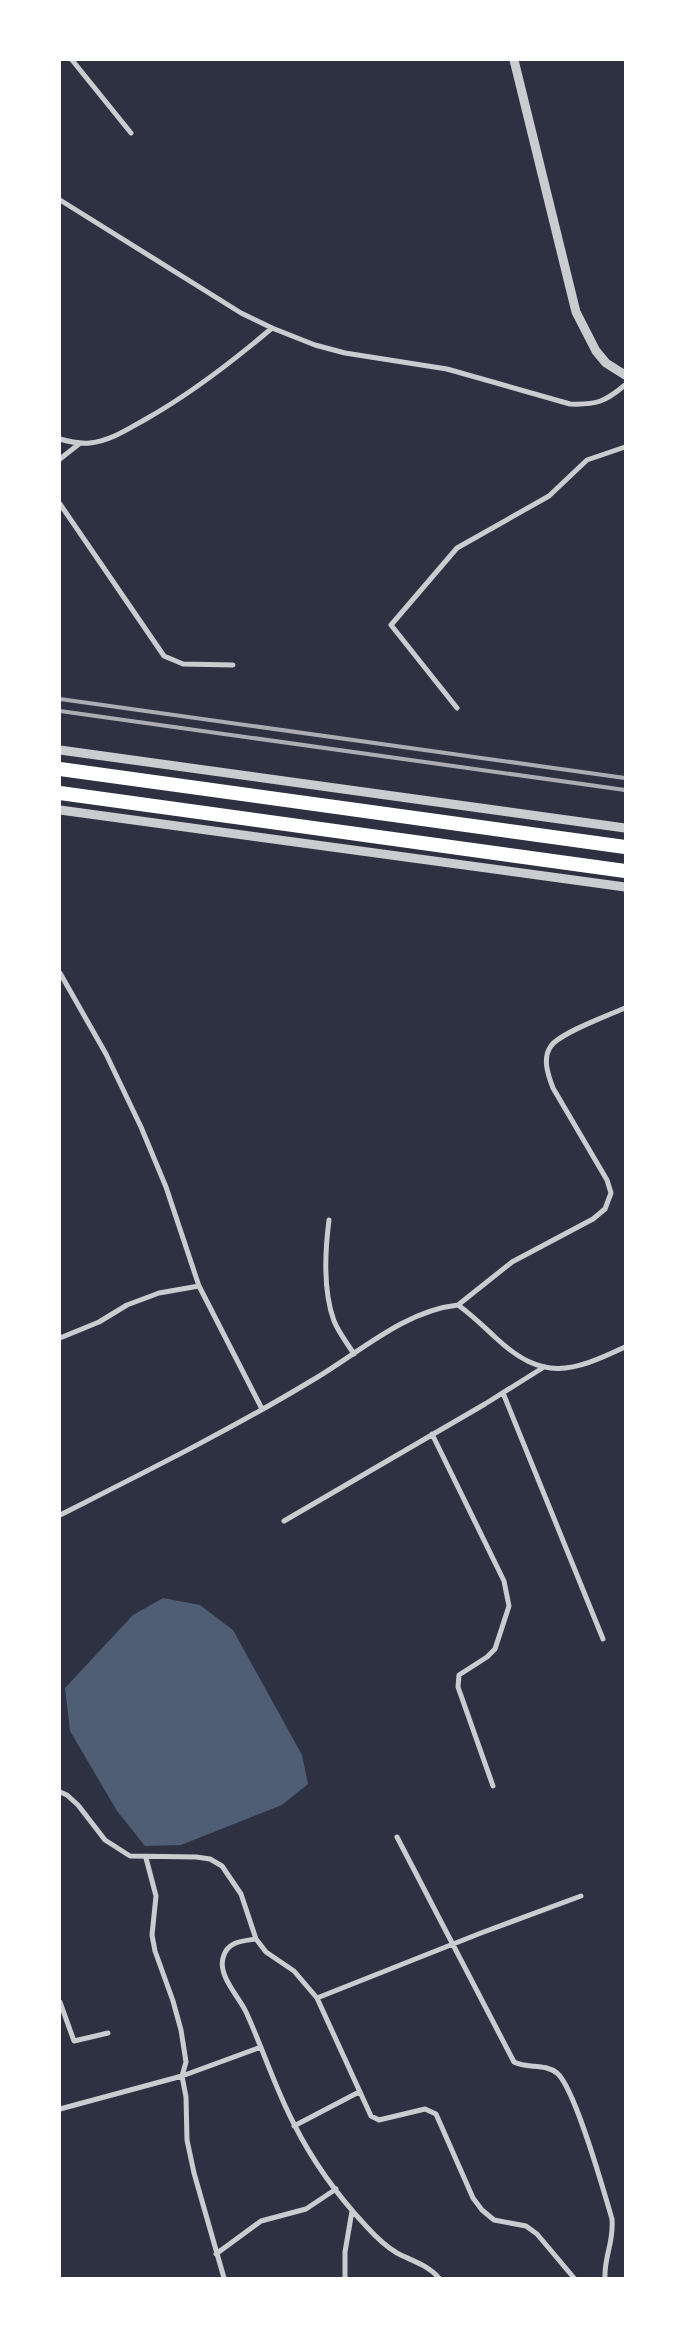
<svg xmlns="http://www.w3.org/2000/svg" width="685" height="2338" font-family="Quicksand,sans-serif">
<rect width="100%" height="100%" fill="#2d3142"/>
<path fill="#4f5d75" d="M 163,1598 L 200,1605 L 233,1630 L 302,1755 L 308,1784 L 282,1805 L 181,1845 L 145,1846 L 117,1811 L 70,1731 L 65,1688 L 133,1615 Z"/>
<g fill="none" stroke-linecap="round" stroke-linejoin="round">
<path stroke="#caccd0" stroke-width="5" d="M 72,60 L 131,133
M 60,200 L 241,313 L 272,328 L 315,345 L 345,353 L 447,369 L 570,404 C 596,405 605,402 625,385
M 60,439 C 70,442 79,444 90,443 C 110,441 128,429 146,419 C 192,393 232,362 272,328
M 60,459 L 79,444
M 60,504 L 164,656 L 183,664 L 233,665
M 457,708 L 391,625 L 457,548 L 549,496 L 587,460 L 625,447
M 60,973 L 106,1054 L 141,1127 L 166,1187 L 199,1286 L 262,1409
M 329,1220 C 325,1251 323,1291 334,1321 C 339,1333 347,1343 354,1354
M 458,1305 L 512,1262 L 593,1219 L 605,1209 L 611,1193 L 607,1180 L 553,1088 C 548,1075 542,1058 551,1046 C 560,1033 609,1015 625,1008
M 60,1338 L 99,1322 L 127,1305 L 159,1293 L 199,1286
M 503,1393 L 603,1639
M 432,1434 L 504,1581 L 509,1606 L 495,1649 L 487,1657 L 459,1675 L 458,1687 L 493,1786
M 60,1515 C 145,1472 230,1430 311,1381 C 358,1354 403,1311 458,1305 C 472,1315 483,1326 496,1338 C 543,1382 572,1372 625,1347
M 284,1521 L 485,1404 L 544,1367
M 60,1792 L 67,1795 L 78,1805 L 105,1840 L 130,1856 L 196,1857 L 210,1859 L 222,1866 L 241,1894 L 256,1939 L 266,1952 L 294,1971 L 317,1998 L 371,2116 L 379,2120 L 425,2109 L 436,2114 L 473,2198 L 482,2210 L 494,2220 L 526,2226 L 537,2234 L 574,2278
M 397,1837 L 514,2062 C 527,2069 545,2063 557,2073 C 575,2088 604,2192 612,2219 C 614,2243 604,2256 605,2278
M 146,1858 L 156,1896 L 152,1935 L 155,1951 L 173,2001 L 181,2030 L 186,2062 L 182,2076 L 186,2097 L 187,2140 L 194,2173 L 224,2278
M 256,1939 C 243,1941 227,1941 223,1958 C 218,1976 239,1997 246,2012 C 263,2049 275,2088 294,2124 C 312,2160 338,2196 366,2226 C 375,2236 385,2246 397,2253 C 412,2261 428,2265 439,2278
M 317,1998 L 481,1933 L 581,1896
M 60,2002 L 74,2041 L 108,2033
M 60,2109 L 182,2076 L 261,2047
M 294,2126 L 359,2092
M 216,2254 L 261,2221 L 306,2209 L 336,2189
M 345,2278 L 345,2252 L 352,2211"/>
<path stroke="#caccd0" stroke-width="9" d="M 514,60 L 576,312 L 596,351 L 606,363 L 625,375
M 60,750 L 625,828
M 60,810 L 625,887"/>
<path stroke="#fff" stroke-width="14" d="M 60,769 L 625,847
M 60,793 L 625,871"/>
<path stroke="#abadb3" stroke-width="4" d="M 60,699 L 625,778
M 60,711 L 625,790"/>
</g>
<rect width="685" height="2338" fill="none" stroke="#ffffff" stroke-width="122"/>
</svg>
